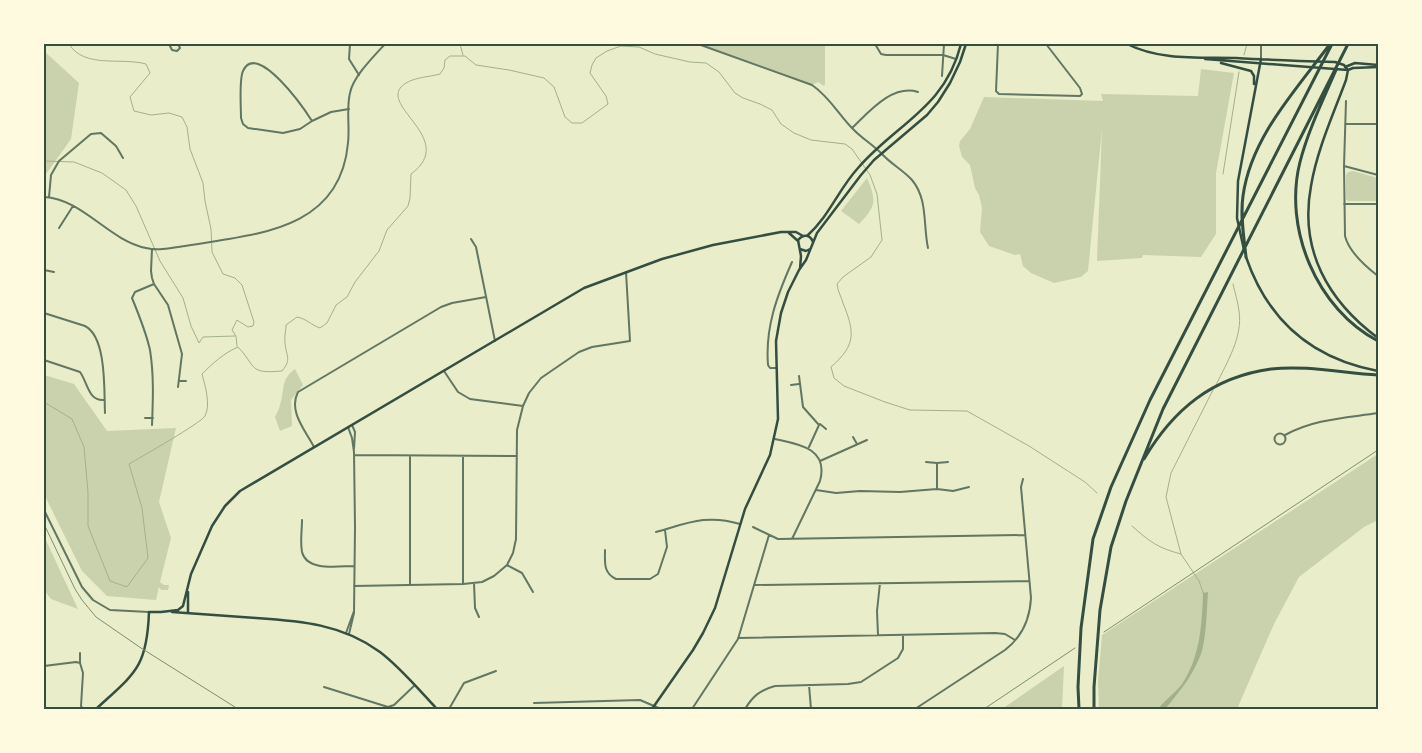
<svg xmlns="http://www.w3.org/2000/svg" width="1422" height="753" font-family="'Public Sans',sans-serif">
<rect width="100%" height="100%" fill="#e9edc9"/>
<path fill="#cad2ad" d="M 698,44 L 825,44 L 825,84 L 824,86 L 818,82 L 812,85 Z
M 44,51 L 79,83 L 71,139 L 46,174 L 44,174 Z
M 1201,69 L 1234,73 L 1216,173 L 1216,234 L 1201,257 L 1143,255 L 1142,258 L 1097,261 L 1102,129 L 1088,271 L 1081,277 L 1054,283 L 1031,273 L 1023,266 L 1020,254 L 1015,255 L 989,246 L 980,232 L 982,208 L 979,195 L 975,188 L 970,165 L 962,157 L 959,146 L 960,141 L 970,129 L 984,97 L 1103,101 L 1101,94 L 1198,96 Z
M 1353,171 L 1378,178 L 1378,201 L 1348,201 L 1346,199 L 1346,175 L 1348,172 Z
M 867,178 C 877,201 876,207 859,224 L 841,211 Z
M 295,369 L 303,385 L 291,400 L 292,426 L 280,431 L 275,417 C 277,413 279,409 280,405 C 285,390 280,380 295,369 Z
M 44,375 L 74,384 L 107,431 L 176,428 L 159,502 L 171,538 L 160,582 L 164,585 L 169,585 L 168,590 L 161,590 L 159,587 L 156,600 L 107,596 L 82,571 L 44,494 Z
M 1378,454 L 1378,520 L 1364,527 L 1299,577 L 1274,624 L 1237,709 L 1099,709 L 1098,682 L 1102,635 Z
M 44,536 L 78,609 L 51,599 L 44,590 Z
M 1064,666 L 1062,709 L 1002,709 Z"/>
<path fill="#a3b18a" d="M 1208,592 C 1207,608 1206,641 1201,654 C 1193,675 1179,693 1165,709 L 1158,709 C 1165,700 1175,693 1182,684 C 1200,657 1202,625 1203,593 Z"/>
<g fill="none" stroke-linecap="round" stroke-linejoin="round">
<path stroke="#a3b18a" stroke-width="1" d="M 69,44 C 84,69 121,57 146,64 L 150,73 L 130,97 L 134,111 L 151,115 L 169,113 L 182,117 L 187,127 L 190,149 L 203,183 L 205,201 L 211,229 L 212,252 L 223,274 L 235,278 L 242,285 L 254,322 L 253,326 L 248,327 L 237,320 L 232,330 L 236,336 L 237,346
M 460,44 L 463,55
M 1244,55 L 1247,44
M 44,161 L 74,162 L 102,173 L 126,190 L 136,206 L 160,261 L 183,298 L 191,326 L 199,343 L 203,337 L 235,336
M 1223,174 L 1239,72
M 1216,385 C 1227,362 1243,337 1239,311 C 1238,302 1235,293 1233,284
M 44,402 L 72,419 L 84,447 L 88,492 L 88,526 L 110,581 L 127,587 L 148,558 L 142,508 L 129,464 C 141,457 201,423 205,416 C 211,404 205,386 202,374 C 213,363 224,353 238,347 C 257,367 248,374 282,371 C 292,359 286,356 285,343 C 284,337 286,331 286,325 L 297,317 C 307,319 311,325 320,328 L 327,323 L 336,305 L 347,297 L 355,282 L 379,251 L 387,230 L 408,206 L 410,198 L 411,174 C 460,138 372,104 406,83 C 416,77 429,77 440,74 L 444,68 L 445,60 L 450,56 L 465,56 L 476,65 L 509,70 L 544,78 L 554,87 L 565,117 L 572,123 L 582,123 L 608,104 L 606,96 L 590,73 L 592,65 L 596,58 L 607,51 L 621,46 L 639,47 L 655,54 L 690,62 L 706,63 L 719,72 L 735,93 L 743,98 L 760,104 L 772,110 L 781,124 L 794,133 L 811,140 L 845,144 L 852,149 L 870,175 L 877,194 L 882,240 L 871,257 L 843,277 L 837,284 C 838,292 841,296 843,303 C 855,333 856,345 831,367 L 834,378 L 844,386 L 885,402 L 910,410 L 967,411 L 1029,446 L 1085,482 L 1097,493
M 1132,526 C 1150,542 1158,548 1181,554 L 1199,581 L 1204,595
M 1181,554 L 1166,497 L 1171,473 L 1214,388"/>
<path stroke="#617663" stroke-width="0.5" d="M 1136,47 L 1140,44"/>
<path stroke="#617663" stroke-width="2" d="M 169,44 L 172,50 L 177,51 L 180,48 L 178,44
M 350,44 L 349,59 L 359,75
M 875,44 L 881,54 L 886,55 L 943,55 L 956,59
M 998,44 L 996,91 L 999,94 L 1080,96 L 1082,94 L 1080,88 L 1046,44
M 1261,59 L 1261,44
M 942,76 L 944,44
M 1346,101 L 1344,166 L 1345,236 C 1349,252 1365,266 1378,276
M 312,121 C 305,110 257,40 243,71 C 239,79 241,108 241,118 L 243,124 L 248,128 L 283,133 L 300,129 L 312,121 L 331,112 L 349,109
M 1345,124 L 1378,124
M 852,128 C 869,112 892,84 918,92
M 882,154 C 891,164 903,170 912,180 C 928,199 923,225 928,248
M 1344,166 L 1378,175
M 44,197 C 83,199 108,240 146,248 C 158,251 172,248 185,246
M 49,197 L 51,175 L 59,161 L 91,134 L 101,133 L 116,146 L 123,158
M 1344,204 L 1378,204
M 59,228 L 73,206
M 471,239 L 476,247 L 495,341
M 152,249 L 151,271 L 152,278 L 154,284 L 168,305 L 182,354 L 178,387
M 44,264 L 44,263
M 44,270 L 54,272
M 44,313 L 85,326 C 107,337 104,392 105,413
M 44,360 L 80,372 C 88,383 88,401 104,400
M 776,368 L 770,368 L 768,365 C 765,327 777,296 792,262
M 444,371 L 458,392 L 470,399 L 523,406
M 799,376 L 803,407 L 819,425 L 809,447
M 179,381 L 186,381
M 791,385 L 799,384
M 145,418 L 153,418
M 820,424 L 826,429
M 152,425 C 153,400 154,375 150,350 C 146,332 139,315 132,298 L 135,292 L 154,284
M 352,425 L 355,432 L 354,449
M 348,427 L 352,438 L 354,452 L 355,527 L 354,613 L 349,634
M1274.5 439a5.5 5.5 0 1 1 11 0a5.5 5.5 0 1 1-11 0Z
M 1285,435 C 1314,419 1345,418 1378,413
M 853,437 L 857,444
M 775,439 C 798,444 829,448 820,481 L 792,539
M 314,447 C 305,430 288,411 298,392 L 441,307 L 452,303 L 486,297
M 354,455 L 517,456
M 410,456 L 410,585
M 820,461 L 867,440
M 926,462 L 937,463
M 937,489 L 937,463 L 948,462
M 816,490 L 836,493 L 860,491 L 900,492 L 937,489 L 953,491 L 969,487
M 302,520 C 302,530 300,542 302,552 C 307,572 339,566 354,566
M 753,527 L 778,539 L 1025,535
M 656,532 C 688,523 707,514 740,524
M 605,550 C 605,562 603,573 616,579 L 650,579 L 658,574 L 667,547 L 665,530
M 507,565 L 522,573 L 533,592
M 474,583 L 475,608 L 479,617
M 463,584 L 463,456
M 754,585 L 1029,581
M 354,586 L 463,584 L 482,582 L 494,576 L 507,565 L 513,553 L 516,539 L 517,430 L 523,406 L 529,393 L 541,378 L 579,352 L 592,347 L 630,341 L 626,272
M 346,633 L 354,611
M 878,635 L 877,611 L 880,583
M 738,638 L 995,633 L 1005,634 L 1015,640
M 80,653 L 80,663 L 83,673 L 81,706 L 83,709
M 44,666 L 76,662 L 80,663
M 809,685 L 811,709
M 324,687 L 388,707 L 394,705 L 415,685
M 534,703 L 640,700 L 661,709
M 449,709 L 464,683 L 496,671
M 692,709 L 738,639 L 769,535
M 745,709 C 753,696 760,690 775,686 L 848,684 L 861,682 L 898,658 L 903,649 L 903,635
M 915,709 L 1005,650 C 1022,637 1030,618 1031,598 L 1021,487 L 1023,479"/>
<path stroke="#617663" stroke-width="2" d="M 698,44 L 812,85 C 831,98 839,116 855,131 C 863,139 873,145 882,154
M 185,246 C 254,234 340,232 348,143 C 350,127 346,109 350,93 C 353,77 373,57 385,44
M 44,510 L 82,587 L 93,600 L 110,610 L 149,612"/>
<path stroke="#344e41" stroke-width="2.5" d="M 1345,67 L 1355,63 L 1378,65
M 1348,70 L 1353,68 L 1378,67
M 789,233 L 798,241
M 188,592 L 188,613
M 161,612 L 178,610 L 183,606 L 191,574 L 212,526 L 225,506 L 240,491 L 584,288 L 662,259 L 713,245 L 781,232 L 796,232 L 803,236
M 172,612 C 200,614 228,616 256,618 C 301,621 342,624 380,652 C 401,668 419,690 437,709
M 96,709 C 135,673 147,668 149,612 L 161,612"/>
<path stroke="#344e41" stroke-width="2.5" d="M 1127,44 C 1161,61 1200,57 1236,58 C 1269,60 1302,61 1335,62 L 1344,65 L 1348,70
M 1205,59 L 1348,70
M 1221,63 L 1251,71 L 1254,76 L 1254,84
M 1348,70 L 1346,80 C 1333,115 1317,150 1311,186 C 1299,250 1328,301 1378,338
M 807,236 C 830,215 838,190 858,168 C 897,123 945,108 961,44
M 800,249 L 806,251 L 810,249
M 1244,250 L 1237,218 L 1238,181 L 1261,59
M 1246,257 C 1268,321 1313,359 1378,371
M 800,269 L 801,256 L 798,240 C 803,234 810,234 813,242
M 652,709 L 693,650 L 703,633 L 715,608 L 745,509 L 770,455 L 778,419 L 776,341 L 781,313 L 788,292 L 799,270 L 806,260 L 817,233 L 861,175 L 874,160 L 927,115 L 938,102 L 950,83 L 960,62 L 966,44"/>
<path stroke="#344e41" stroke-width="3" d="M 1336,70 C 1323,100 1308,131 1300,162 C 1283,229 1317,309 1378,341
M 1246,257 C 1244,237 1240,216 1243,196 C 1251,137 1296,90 1330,44
M 1144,459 C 1173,410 1212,377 1271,369 C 1306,365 1343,373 1378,375
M 1079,709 L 1078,687 L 1081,628 L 1093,539 L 1111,487 L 1150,400 L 1332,44
M 1094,709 L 1094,687 L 1100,610 L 1111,547 L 1126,501 L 1163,409 L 1348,44"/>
<path stroke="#7c8e77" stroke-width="1" d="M 44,524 L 75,589 L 82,600 L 96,617 L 141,648 L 238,709
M 1104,632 L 1378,450
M 984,709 L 1075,648"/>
</g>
<rect width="1422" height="753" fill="none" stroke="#fefae0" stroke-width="90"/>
<rect x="45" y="45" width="1332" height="663" fill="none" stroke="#344e41" stroke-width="2"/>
</svg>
